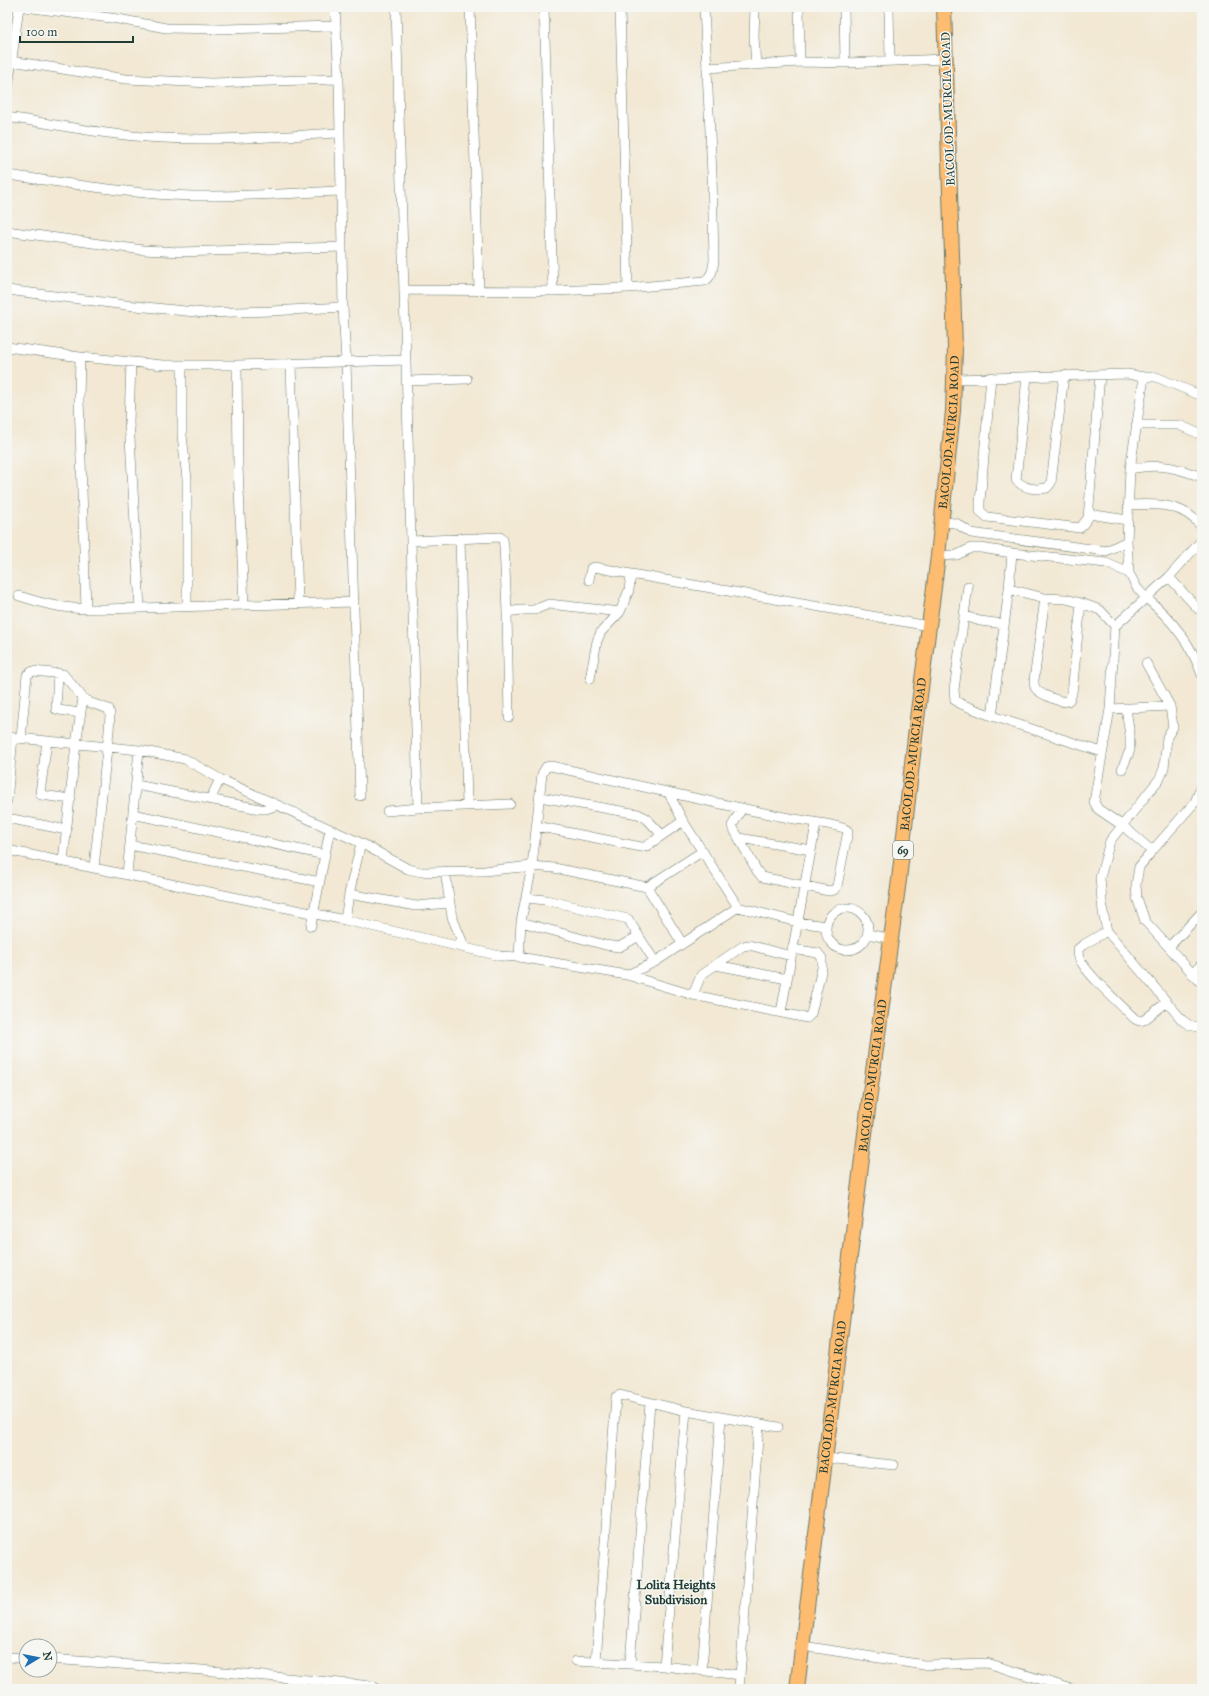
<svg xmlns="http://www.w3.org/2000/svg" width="1209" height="1696" font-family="'IM FELL Great Primer',serif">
<rect width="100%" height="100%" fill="#f6f6f2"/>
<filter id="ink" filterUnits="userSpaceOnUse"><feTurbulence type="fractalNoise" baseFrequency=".025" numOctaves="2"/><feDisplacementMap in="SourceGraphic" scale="8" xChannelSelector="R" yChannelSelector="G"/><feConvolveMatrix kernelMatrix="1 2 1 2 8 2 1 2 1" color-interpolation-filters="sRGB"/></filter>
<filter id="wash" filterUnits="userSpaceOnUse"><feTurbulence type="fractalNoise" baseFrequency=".012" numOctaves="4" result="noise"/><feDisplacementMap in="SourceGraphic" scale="16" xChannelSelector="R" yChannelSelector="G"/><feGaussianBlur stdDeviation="0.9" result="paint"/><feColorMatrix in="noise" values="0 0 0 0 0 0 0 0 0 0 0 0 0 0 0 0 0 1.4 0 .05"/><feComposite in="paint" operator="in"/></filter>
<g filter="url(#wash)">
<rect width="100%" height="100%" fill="#f2e8d3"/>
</g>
<g filter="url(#ink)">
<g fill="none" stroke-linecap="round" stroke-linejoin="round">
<defs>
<path id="minor" d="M 25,7 L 118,19 L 166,28 L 224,29 L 336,26
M 335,7 L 339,79 L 343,307 L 346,362 L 360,796
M 396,7 C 405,274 411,541 418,808 L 510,804
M 470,7 L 479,289
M 544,7 L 553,291
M 620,7 L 628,288
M 755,7 L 754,37 L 756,65
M 799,7 L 800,62
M 844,7 L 845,63
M 889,7 L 890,61
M 11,61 L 126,79 L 211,83 L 339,79
M 707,68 L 800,62 L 845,63 L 946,59
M 7,95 L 19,7
M 7,117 C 59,125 111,136 163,138 C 222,141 281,136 339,133
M 7,175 C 68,183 130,194 192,196 C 242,197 292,193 341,191
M 7,231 L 143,250 L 180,252 L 342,247
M 7,290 L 126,305 L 205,313 L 271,311 L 343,307
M 406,290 L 553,291 L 628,288 L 705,281 C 712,276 713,269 714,260 L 712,174 L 704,7
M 7,347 L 80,357 L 79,399 L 86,609
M 80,357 L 163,365 L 237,365 L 406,360
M 291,363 L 298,603
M 182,365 L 182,435 L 187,479 L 187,606
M 237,365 L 238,466 L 244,605
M 991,377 L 980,502 L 980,511 L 987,517 L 1080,528 L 1088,518 L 1100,375
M 1027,377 L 1016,480 C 1024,489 1036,490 1047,488 L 1051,483 L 1064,375
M 1144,377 L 1156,377 L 1202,396
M 955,379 L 1127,374 L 1144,377 L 1130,469 L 1127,541 L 1129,573 L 1137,588 L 1146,598 L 1115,626 L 1110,709 L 1094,802 L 1098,809 L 1123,826 L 1152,851 L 1139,867 L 1136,885 L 1137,898 L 1145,921 L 1202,984
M 406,381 L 467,379
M 1136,425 L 1179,425 L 1202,435
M 1130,469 C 1160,463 1174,467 1202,477
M 1128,505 C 1157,504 1182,502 1202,527
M 1089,514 L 1127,520
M 942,522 L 956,523 L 971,533 L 1106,551 L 1127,541
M 460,538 L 467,805
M 1202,540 L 1169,577 L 1146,598 C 1172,619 1191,643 1202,675
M 411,541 L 500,537 L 503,540 L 504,546 L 507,612 L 521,610 L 534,610 L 549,604 L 620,612
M 938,556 L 957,555 L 971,548 L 981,548 L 1012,553 L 1106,563 L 1129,573
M 631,574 L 929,626
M 1169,577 L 1198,609 L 1202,610
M 589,580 L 591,568 L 595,567 L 631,574 L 629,590 L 620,612 L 601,632 L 597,641 L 590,679
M 968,586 L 954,690 L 955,700 L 961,704 L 992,716 L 1102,752
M 1009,589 L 1012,553
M 19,596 C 30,599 41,603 52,605 C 81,611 111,609 140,608 L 129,422 L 131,362
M 1045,598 L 1034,680 C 1034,683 1034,687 1036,689 C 1040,694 1063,704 1068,701 C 1071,699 1071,696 1072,693 L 1081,603
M 140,608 L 354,602
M 507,612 L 509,717
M 965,616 L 980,621 L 1004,624
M 1146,663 L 1170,706 L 1173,727 L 1167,737 L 1164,768 L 1160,778 L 1110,841 L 1100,878 L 1103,912 L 1107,931 L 1182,1020 L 1189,1025 L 1202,1028
M 58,673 L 56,709 L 59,710 L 80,713
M 1110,709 L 1170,706
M 992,716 L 1009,589 L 1045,598 L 1066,599 L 1081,603 L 1100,610 L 1115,626
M 7,737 L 139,750 L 185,759 L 220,779 L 361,843 L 408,869 L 421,872 L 484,871 L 532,866 L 554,868 L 647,887 L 703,851
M 21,738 L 27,675 L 33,671 L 63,674 L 83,698 L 91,703 L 109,709 L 110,715 L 109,731 L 94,867
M 47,741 L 40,793 L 41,795 L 71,799
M 1122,769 L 1130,750 L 1130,736 L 1126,708
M 136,785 L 260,809 L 266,809 L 278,805
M 669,794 L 683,821 L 738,907 L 797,922 L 826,926
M 540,797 L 638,814 L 646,818 L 662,835
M 210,800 L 220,779
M 7,801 L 13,737
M 387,811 L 418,808
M 133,814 L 325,855
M 7,818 L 67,830
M 536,826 L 641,847 L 645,847 L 683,821
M 739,838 L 811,850
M 130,845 L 320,882
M 7,850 L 345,920 L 500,956 L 519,957 L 627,975 L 693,995 L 807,1018 L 811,1014 L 822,968 L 822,958 L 818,953 L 792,949
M 1152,851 L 1195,802 L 1202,785
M 63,861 L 76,744 L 83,698
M 445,871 L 452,917 L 465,948
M 127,874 L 139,750
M 647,887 L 682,943
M 349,894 L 416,906 L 449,903
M 526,898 L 546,900 L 628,919 L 655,962
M826 929a21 21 0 1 1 42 0a21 21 0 1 1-42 0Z
M 345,920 L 349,894 L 361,843
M 521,922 L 605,945 L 619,947 L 639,936
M 311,926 L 330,829
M 1107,931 L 1083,945 L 1078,949 C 1078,952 1078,955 1079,958 C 1086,974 1121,1005 1135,1019 L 1140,1021 L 1144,1020 L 1167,1002
M 868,934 L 892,939
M 1169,947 L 1202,912
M 519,957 L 521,922 L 532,866 L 542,774 L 546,767 L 551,766 C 630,784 709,802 789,818 C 799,820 844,825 848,831 L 837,886 L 834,890 L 829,891 L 762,877 L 757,871 L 732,826 L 742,808
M 716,965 L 787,979
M 1192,974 L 1202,964
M 627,975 L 655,962 L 738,907
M 693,995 L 701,975 L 743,946 L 749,945 L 791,956
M 781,1012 L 816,824
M 826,1458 L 894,1465
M 803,1646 L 924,1665 L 987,1663 L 1072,1689
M 7,1657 L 26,1658
M 50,1659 L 202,1670 L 373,1686 L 377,1689
M 576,1661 L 664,1666 L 740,1675
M 596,1661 L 616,1397 L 620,1395 L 686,1411 L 778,1427
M 630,1664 L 650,1403
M 664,1666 L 686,1411
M 702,1670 L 721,1418
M 739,1689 L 759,1425"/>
<g id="primary">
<path id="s1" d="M 797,1689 L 870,1093 L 899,880 L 917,719 L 938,556 L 953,411 L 955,348 L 944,7"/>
</g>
</defs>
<use href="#minor" stroke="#69796c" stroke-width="10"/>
<use href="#primary" stroke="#69796c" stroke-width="16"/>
<use href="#minor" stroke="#fff" stroke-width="9"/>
<use href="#primary" stroke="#fdbc70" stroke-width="14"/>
</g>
</g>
<g text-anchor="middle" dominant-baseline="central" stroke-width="3" stroke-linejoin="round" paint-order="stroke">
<rect fill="#f6f6f2" stroke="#60746d" stroke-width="1" x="893" y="841" width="20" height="18" rx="3"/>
<g font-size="11" font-weight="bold" fill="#1f3d34">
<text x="903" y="850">69</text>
</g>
<g font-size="12" fill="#1f3d34" stroke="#f6f6f2">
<text transform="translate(948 109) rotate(-92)">BACOLOD-MURCIA ROAD</text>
<text stroke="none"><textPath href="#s1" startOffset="1266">BACOLOD-MURCIA ROAD</textPath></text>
<text stroke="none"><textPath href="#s1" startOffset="942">BACOLOD-MURCIA ROAD</textPath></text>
<text stroke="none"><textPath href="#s1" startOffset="618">BACOLOD-MURCIA ROAD</textPath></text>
<text stroke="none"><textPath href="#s1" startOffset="294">BACOLOD-MURCIA ROAD</textPath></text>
</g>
<g font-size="13" font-weight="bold" fill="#1f3d34" stroke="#f6f6f2">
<text x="676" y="1585">Lolita Heights<tspan x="676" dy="15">Subdivision</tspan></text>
</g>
</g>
<rect width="1209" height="1696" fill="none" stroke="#f6f6f2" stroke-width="24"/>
<g transform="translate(38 1658) rotate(80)"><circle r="19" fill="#f6f6f2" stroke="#a0aca6"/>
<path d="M0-3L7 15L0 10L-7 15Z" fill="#1f6fb2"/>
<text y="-6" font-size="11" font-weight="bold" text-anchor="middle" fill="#1f3d34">N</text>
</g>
<path d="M20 36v6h113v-6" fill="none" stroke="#1f3d34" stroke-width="2"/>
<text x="26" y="36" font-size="12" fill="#1f3d34" stroke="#f6f6f2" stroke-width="3" paint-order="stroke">100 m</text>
</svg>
